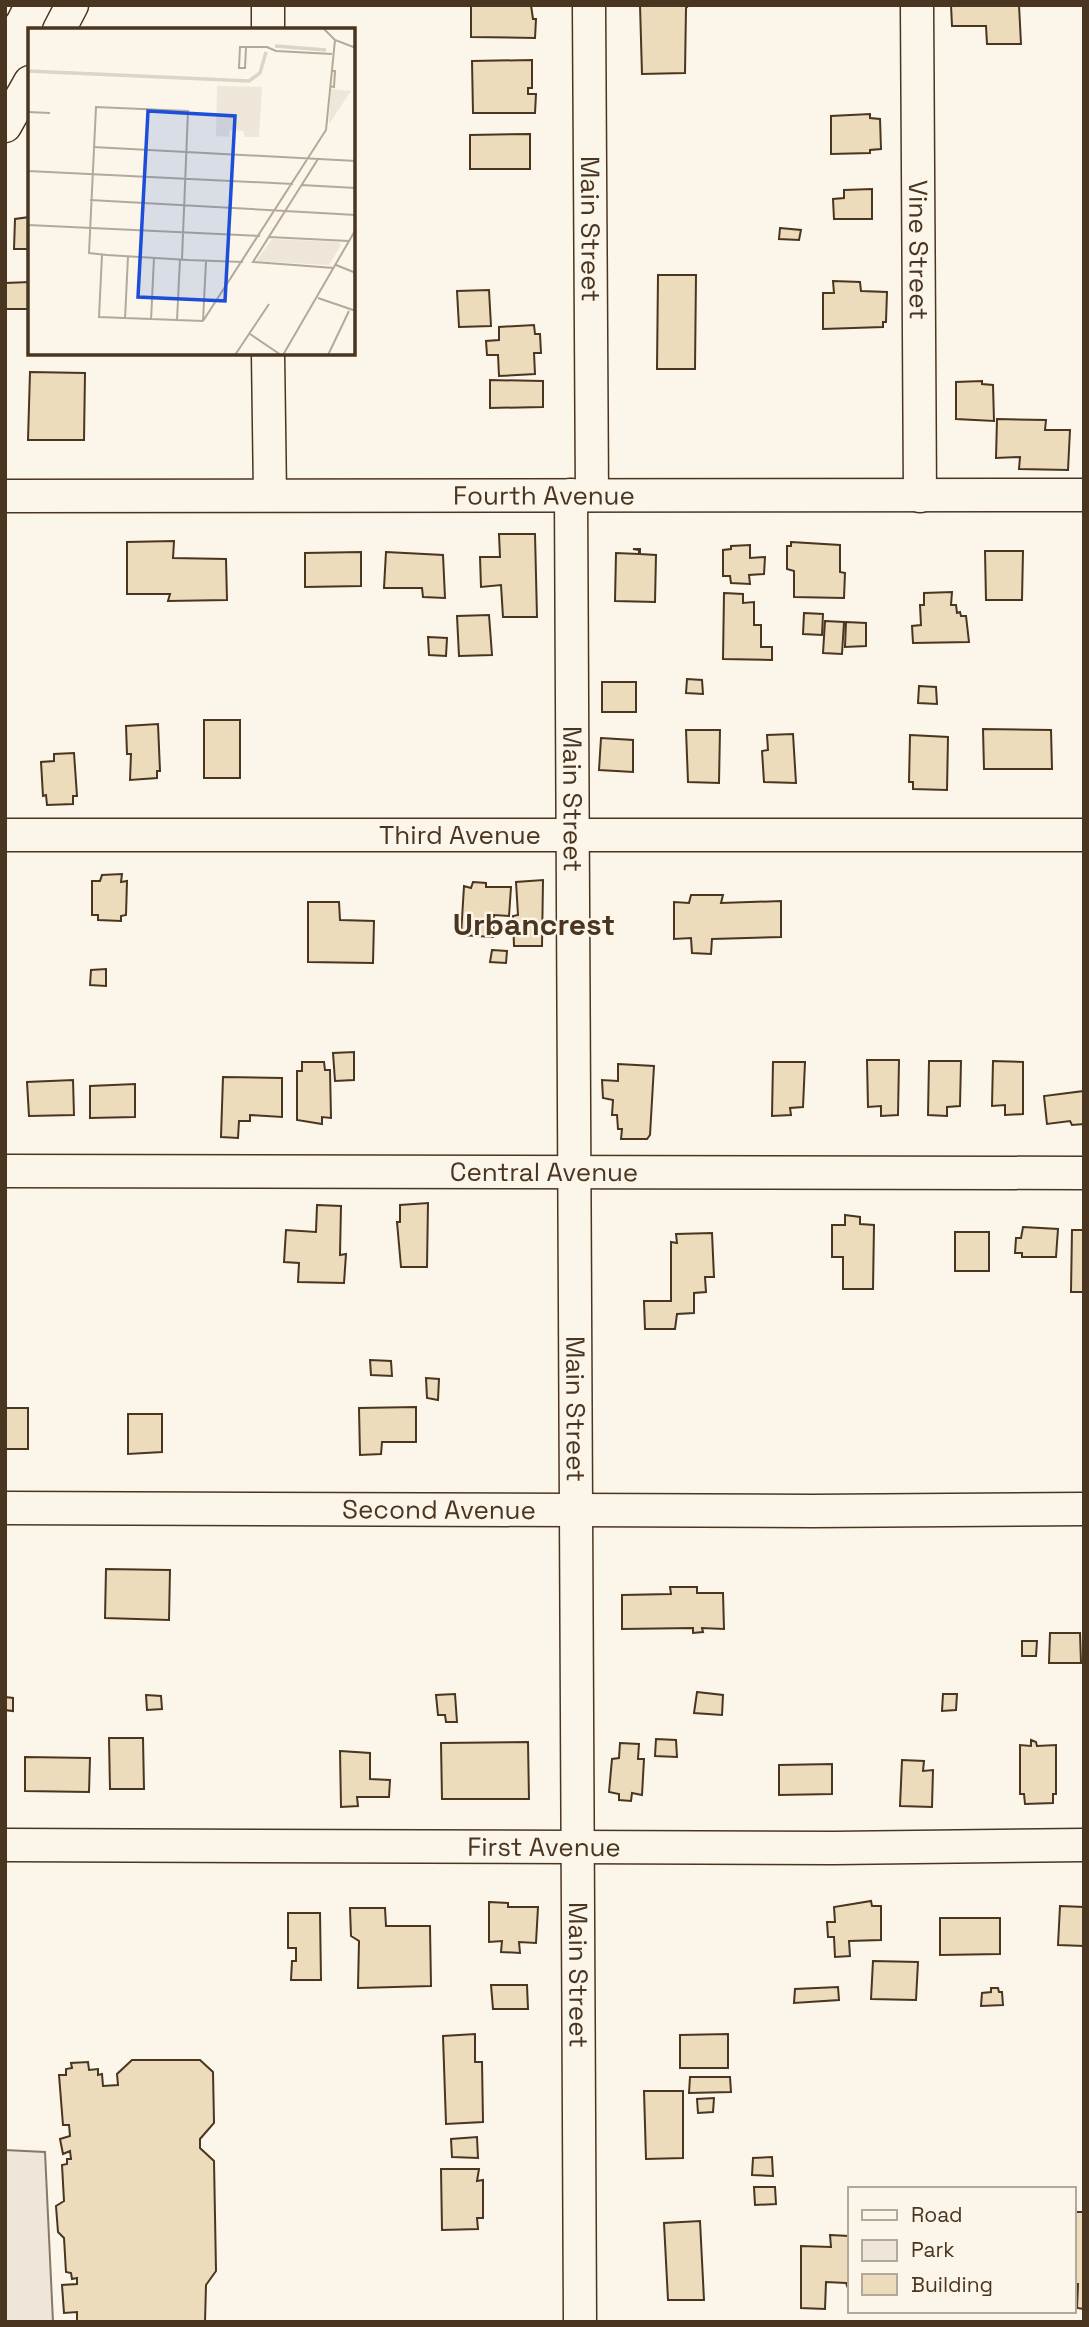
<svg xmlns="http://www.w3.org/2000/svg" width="1089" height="2327" font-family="'Space Grotesk',sans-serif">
<rect width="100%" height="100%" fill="#fbf6e9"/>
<path fill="#ede6d9" stroke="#887966" stroke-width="2" d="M 5,2150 L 45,2152 L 53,2322 L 5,2322 Z"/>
<path fill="#ecdcbc" stroke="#4a3520" stroke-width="2" d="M 471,5 L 531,5 L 533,19 L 536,19 L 535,38 L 471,37 Z
M 640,5 L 689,5 L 686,8 L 685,73 L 642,74 Z
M 951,5 L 1019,5 L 1021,44 L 987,44 L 986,26 L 952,26 Z
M 532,60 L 532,88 L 528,88 L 528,94 L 536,94 L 535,113 L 473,113 L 472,61 Z
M 870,114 L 870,118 L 880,119 L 881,149 L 870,150 L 870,153 L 831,154 L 831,116 Z
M 530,134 L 530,169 L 470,169 L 470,135 Z
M 872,189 L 872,219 L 834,219 L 833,199 L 844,198 L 844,190 Z
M 30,217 L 30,249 L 14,249 L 15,219 Z
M 780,228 L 801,230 L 799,240 L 779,239 Z
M 658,275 L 696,275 L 695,369 L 657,369 Z
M 833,281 L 860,282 L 861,291 L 887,292 L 886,322 L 883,322 L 883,327 L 823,329 L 823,293 L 834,293 Z
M 30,282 L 30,309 L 5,309 L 5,283 Z
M 489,290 L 491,326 L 459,327 L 457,291 Z
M 534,325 L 535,334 L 540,334 L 541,353 L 534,353 L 535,374 L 499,376 L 498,355 L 487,355 L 486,341 L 499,340 L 499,327 Z
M 30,372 L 85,373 L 84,440 L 28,440 Z
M 490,380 L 543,381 L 543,407 L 490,408 Z
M 982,381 L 982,384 L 993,385 L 994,421 L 956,419 L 956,382 Z
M 997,419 L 1046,420 L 1045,430 L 1070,430 L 1068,470 L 1019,469 L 1020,457 L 996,458 Z
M 499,534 L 535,534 L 537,617 L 503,617 L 501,585 L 481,587 L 480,557 L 500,557 Z
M 174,541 L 173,558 L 226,559 L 227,600 L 168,601 L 170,594 L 127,594 L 127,542 Z
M 791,542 L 840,545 L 840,572 L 845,573 L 844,598 L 794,597 L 794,571 L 787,569 L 787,546 L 791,546 Z
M 750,545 L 750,558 L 765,557 L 764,574 L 749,575 L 750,584 L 731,583 L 730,576 L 723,576 L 723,550 L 731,549 L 731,546 Z
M 633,549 L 640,549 L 640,554 L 656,555 L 655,602 L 615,601 L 616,553 L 639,554 L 639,550 Z
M 985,551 L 1023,551 L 1022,600 L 986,600 Z
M 361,552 L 361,586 L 305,587 L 305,553 Z
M 386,552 L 443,555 L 445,598 L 423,597 L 422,588 L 384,588 Z
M 952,592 L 951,605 L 956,605 L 957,613 L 960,612 L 961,616 L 966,616 L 969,642 L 913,643 L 912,626 L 921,625 L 920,605 L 924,605 L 924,593 Z
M 724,593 L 743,594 L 743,603 L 754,602 L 754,625 L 761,625 L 761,647 L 772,647 L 772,660 L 723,659 Z
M 804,613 L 823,614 L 822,635 L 803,634 Z
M 489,615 L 492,655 L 459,656 L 457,616 Z
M 825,621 L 844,622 L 842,654 L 823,653 Z
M 846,622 L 866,623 L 866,646 L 845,647 Z
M 428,637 L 447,638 L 446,656 L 429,655 Z
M 687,679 L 702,680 L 703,694 L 686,693 Z
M 602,682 L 636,682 L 636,712 L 602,712 Z
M 919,686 L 936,687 L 937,704 L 918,703 Z
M 204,720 L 240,720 L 240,778 L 204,778 Z
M 158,724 L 160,771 L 157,771 L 157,778 L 130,780 L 131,754 L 127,754 L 126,726 Z
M 983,729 L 1051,730 L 1052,769 L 984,769 Z
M 686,730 L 720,730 L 719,783 L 688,782 Z
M 793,734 L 796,783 L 764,782 L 762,751 L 768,750 L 767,735 Z
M 910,735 L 948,737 L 947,790 L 913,789 L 913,782 L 909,782 Z
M 601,738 L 633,740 L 633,772 L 599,770 Z
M 74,753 L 77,796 L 73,796 L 73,804 L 47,805 L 46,795 L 43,796 L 41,762 L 54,761 L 54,754 Z
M 122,874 L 121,882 L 127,881 L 126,915 L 121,916 L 121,921 L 98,920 L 98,915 L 92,915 L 92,881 L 100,881 L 102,875 Z
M 543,880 L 542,946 L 514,946 L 513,916 L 518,915 L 516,882 Z
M 473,882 L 486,883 L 486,887 L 511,887 L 509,916 L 494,915 L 493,937 L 461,935 L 464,886 L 471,888 Z
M 691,895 L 723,895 L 721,903 L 781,901 L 781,937 L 712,939 L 711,954 L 692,953 L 691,938 L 674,939 L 674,902 L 689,903 Z
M 308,902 L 339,902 L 340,920 L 374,921 L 373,963 L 308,962 Z
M 492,950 L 507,951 L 506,963 L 490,962 Z
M 106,969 L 106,986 L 90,985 L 91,970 Z
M 354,1052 L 354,1080 L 335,1081 L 333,1053 Z
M 867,1060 L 899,1060 L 898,1115 L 881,1116 L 881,1106 L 868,1107 Z
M 929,1061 L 961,1061 L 960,1106 L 947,1107 L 947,1116 L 928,1115 Z
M 993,1061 L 1023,1062 L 1023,1114 L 1005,1115 L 1005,1105 L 992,1106 Z
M 302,1062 L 324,1062 L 325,1070 L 330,1070 L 331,1118 L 322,1117 L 322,1124 L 297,1120 L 297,1071 L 302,1071 Z
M 773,1062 L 805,1062 L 803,1107 L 790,1108 L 791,1115 L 772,1116 Z
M 618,1064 L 654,1066 L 650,1135 L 647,1139 L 621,1139 L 622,1129 L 618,1129 L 617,1115 L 612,1115 L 613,1100 L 603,1098 L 602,1080 L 618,1081 Z
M 223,1077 L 282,1078 L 282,1117 L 250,1115 L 250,1121 L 239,1121 L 238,1138 L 221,1137 Z
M 73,1080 L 74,1115 L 29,1116 L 27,1082 Z
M 135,1084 L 135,1117 L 90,1118 L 90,1086 Z
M 1084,1091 L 1084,1124 L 1072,1125 L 1070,1121 L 1047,1124 L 1044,1096 Z
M 428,1203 L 427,1267 L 401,1267 L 397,1222 L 400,1222 L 400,1205 Z
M 317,1205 L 341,1206 L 340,1255 L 346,1254 L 344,1283 L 298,1282 L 299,1263 L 284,1262 L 286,1230 L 316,1232 Z
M 845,1215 L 860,1217 L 860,1224 L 874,1225 L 873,1289 L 843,1289 L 843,1257 L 832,1257 L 832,1225 L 845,1225 Z
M 1023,1227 L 1058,1229 L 1056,1257 L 1022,1257 L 1022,1253 L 1015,1253 L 1016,1238 L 1021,1238 Z
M 1072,1230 L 1084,1230 L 1084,1292 L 1071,1292 Z
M 955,1232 L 989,1232 L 989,1271 L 955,1271 Z
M 712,1233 L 714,1277 L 705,1277 L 706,1292 L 694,1293 L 694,1313 L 677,1314 L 675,1329 L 645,1329 L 644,1301 L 671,1301 L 671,1242 L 677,1243 L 676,1234 Z
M 370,1360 L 391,1361 L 392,1376 L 371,1375 Z
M 426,1378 L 439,1379 L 438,1400 L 427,1398 Z
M 416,1407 L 416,1442 L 382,1442 L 381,1454 L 360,1455 L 359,1408 Z
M 5,1408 L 28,1408 L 28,1449 L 5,1449 Z
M 128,1414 L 162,1414 L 162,1452 L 128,1454 Z
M 106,1569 L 170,1570 L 169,1620 L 105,1618 Z
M 670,1587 L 697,1587 L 697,1593 L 723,1593 L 724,1629 L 702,1628 L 703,1632 L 693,1633 L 693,1628 L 622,1629 L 622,1595 L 671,1594 Z
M 1050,1633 L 1080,1633 L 1081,1663 L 1049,1663 Z
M 1022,1641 L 1037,1641 L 1036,1656 L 1022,1656 Z
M 697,1692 L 723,1695 L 722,1715 L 694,1713 Z
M 455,1694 L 457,1722 L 446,1722 L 445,1715 L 438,1715 L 436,1695 Z
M 943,1694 L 957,1694 L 956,1710 L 942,1711 Z
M 146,1695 L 161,1696 L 162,1709 L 147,1710 Z
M 5,1697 L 13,1698 L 13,1711 L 5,1710 Z
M 109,1738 L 143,1738 L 144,1789 L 110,1789 Z
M 656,1739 L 676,1740 L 677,1757 L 655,1756 Z
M 1031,1740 L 1036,1742 L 1037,1746 L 1056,1745 L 1056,1794 L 1053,1794 L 1053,1803 L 1025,1804 L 1024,1794 L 1020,1794 L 1020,1745 L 1031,1746 Z
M 528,1742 L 529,1799 L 442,1799 L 441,1743 Z
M 620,1743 L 639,1744 L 638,1759 L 644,1759 L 642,1795 L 632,1793 L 631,1801 L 619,1800 L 619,1794 L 609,1792 L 612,1759 L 619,1758 Z
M 340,1751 L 370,1753 L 370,1779 L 390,1780 L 389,1797 L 357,1797 L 358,1806 L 341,1807 Z
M 25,1757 L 90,1758 L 89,1792 L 25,1791 Z
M 902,1760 L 924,1761 L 923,1771 L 933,1770 L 932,1807 L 900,1806 Z
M 832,1764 L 832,1794 L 779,1795 L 779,1765 Z
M 871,1901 L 872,1906 L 881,1906 L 881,1940 L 849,1941 L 850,1956 L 835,1957 L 834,1937 L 828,1937 L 827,1922 L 835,1922 L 834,1907 Z
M 489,1902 L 508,1903 L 508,1907 L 538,1907 L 536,1943 L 519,1942 L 520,1953 L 501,1952 L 502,1941 L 489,1942 Z
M 1060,1906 L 1084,1907 L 1084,1946 L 1058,1945 Z
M 350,1908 L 385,1908 L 386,1926 L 430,1926 L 431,1986 L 358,1988 L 359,1941 L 351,1936 Z
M 288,1913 L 320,1913 L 321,1980 L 291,1980 L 292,1961 L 296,1961 L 296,1948 L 288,1948 Z
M 940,1918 L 1000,1918 L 1000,1954 L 940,1955 Z
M 873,1961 L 918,1962 L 916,2000 L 871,1999 Z
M 491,1985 L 527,1985 L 528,2009 L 493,2009 Z
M 838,1987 L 839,2000 L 794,2003 L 795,1989 Z
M 991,1988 L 998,1988 L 999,1992 L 1002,1992 L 1003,2005 L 981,2006 L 982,1993 L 991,1992 Z
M 475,2034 L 475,2062 L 482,2062 L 483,2122 L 446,2124 L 443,2036 Z
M 728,2034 L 728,2068 L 680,2068 L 680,2035 Z
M 132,2060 L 200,2060 L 213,2072 L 214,2123 L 200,2139 L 200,2148 L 214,2161 L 216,2271 L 206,2285 L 205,2322 L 77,2322 L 77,2312 L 64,2313 L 62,2285 L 77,2284 L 77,2278 L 72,2279 L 71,2273 L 66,2272 L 64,2238 L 58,2232 L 56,2206 L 64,2201 L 62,2165 L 67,2164 L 67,2159 L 71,2159 L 70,2151 L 63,2154 L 60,2139 L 70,2136 L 69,2125 L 63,2125 L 59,2075 L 66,2075 L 66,2069 L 72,2068 L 71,2063 L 88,2062 L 89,2070 L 98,2069 L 98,2075 L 102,2074 L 103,2086 L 118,2085 L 117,2074 Z
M 690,2077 L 730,2077 L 731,2092 L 689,2093 Z
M 644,2091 L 683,2091 L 683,2158 L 646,2159 Z
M 714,2098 L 713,2112 L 698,2113 L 697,2099 Z
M 477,2137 L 478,2158 L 452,2157 L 451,2139 Z
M 772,2157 L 773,2176 L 752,2175 L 753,2158 Z
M 441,2169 L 479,2169 L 477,2181 L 483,2180 L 483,2218 L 477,2218 L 478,2229 L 442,2230 Z
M 754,2187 L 775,2187 L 776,2204 L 755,2205 Z
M 1073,2212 L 1084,2212 L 1084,2309 L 1077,2308 L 1078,2284 L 1073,2284 Z
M 700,2221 L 704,2300 L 668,2300 L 664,2223 Z
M 830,2235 L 849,2236 L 849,2291 L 846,2283 L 826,2282 L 825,2309 L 801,2308 L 801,2246 L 831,2247 Z"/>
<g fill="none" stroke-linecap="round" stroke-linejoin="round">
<defs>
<g id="minor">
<path d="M 268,5 L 268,30"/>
<path id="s1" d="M 589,5 L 592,495"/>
<path id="s2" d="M 917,5 L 920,496"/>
<path d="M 59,30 L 72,5"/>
<path d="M 5,126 L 30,82"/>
<path d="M 268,354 L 270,495"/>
<path id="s3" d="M 571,495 L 580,2322"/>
<path id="s4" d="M 5,496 L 1084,495"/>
<path id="s5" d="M 5,835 L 1084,835"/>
<path id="s6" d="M 5,1171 L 1084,1173"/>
<path id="s7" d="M 5,1508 L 813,1511 L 1084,1509"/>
<path id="s8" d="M 5,1845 L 834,1848 L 1084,1845"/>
</g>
</defs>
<use href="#minor" stroke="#4a3520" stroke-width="35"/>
<use href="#minor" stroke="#fbf6e9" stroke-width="32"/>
<defs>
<path id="rail" d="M 5,13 L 9,5"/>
</defs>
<use href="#rail" stroke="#4a3520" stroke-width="8"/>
<use href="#rail" stroke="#fbf6e9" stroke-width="5" stroke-dasharray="16" stroke-linecap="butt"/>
</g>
<g text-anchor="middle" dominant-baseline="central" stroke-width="5" stroke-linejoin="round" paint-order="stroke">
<g font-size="26" fill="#4a3520" stroke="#fbf6e9">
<text stroke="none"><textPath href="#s1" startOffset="224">Main Street</textPath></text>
<text stroke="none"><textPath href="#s2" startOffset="245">Vine Street</textPath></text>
<text stroke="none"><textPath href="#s4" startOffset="539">Fourth Avenue</textPath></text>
<text stroke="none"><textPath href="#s3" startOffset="304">Main Street</textPath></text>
<text stroke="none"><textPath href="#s5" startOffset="455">Third Avenue</textPath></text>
<text stroke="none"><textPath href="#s6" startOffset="539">Central Avenue</textPath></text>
<text stroke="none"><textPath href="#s3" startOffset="914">Main Street</textPath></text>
<text stroke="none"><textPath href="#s7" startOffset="434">Second Avenue</textPath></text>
<text stroke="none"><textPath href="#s8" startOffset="539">First Avenue</textPath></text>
<text stroke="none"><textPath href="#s3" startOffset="1480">Main Street</textPath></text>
</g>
<g font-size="30" font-weight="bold" fill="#4a3520" stroke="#fbf6e9">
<text x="534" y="924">Urbancrest</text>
</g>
</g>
<g transform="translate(28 28)">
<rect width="327" height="327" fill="#fbf6e9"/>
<path d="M 189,58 L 234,59 L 231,109 L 217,109 L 215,103 L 202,102 L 202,93 L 201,109 L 188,108 ZM 303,61 L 323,63 L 301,96 ZM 244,211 L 311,214 L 313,217 L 301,237 L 228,233 Z" fill="#ede6d9"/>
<path fill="none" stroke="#dcd4c6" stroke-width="3.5" d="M 247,18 L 298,22M 0,43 L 221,53 L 232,45 L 238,24"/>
<path fill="none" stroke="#b4a999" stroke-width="2" d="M 295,0 L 307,12 L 328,20M 218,19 L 217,40 L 211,40 L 212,19 L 239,19 L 248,23 L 304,26M 302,58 L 306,59 L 307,43 L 303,43M 0,84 L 22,85M 65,119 L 328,133M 290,131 L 225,234 L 306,240M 0,143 L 265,156M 273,157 L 328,160M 62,172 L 328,187M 0,197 L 232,208M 241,209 L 321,213M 74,227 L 71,289 L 175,293M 154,231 L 160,83 L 68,79 L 61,225 L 79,227 L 160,232 L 215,234M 308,237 L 328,245M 290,270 L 328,283M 97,291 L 100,228M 123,292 L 126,230M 149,292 L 152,231M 175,293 L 298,102 L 307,12M 175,293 L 178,233M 222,306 L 253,327M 207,327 L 241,276M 255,327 L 328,201M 300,327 L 321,283"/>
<path fill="#1d4ed8" fill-opacity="0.15" stroke="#1d4ed8" stroke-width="3.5" d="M 120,83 L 207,88 L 197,273 L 110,269 Z"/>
<rect width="327" height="327" fill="none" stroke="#4a3520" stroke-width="3.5"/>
</g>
<rect width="1089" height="2327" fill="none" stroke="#4a3520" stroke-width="14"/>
<rect x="848" y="2187" width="228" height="126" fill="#fbf6e9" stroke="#b4a999" stroke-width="2"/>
<rect x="862" y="2210" width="35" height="10" fill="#fbf6e9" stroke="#b4a999" stroke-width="2"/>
<text x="911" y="2222" font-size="21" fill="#4a3520">Road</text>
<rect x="862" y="2240" width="35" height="21" fill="#ede6d9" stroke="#b4a999" stroke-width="2"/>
<text x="911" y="2257" font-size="21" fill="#4a3520">Park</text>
<rect x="862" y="2274" width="35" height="21" fill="#ecdcbc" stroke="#b4a999" stroke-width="2"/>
<text x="911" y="2292" font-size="21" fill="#4a3520">Building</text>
</svg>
